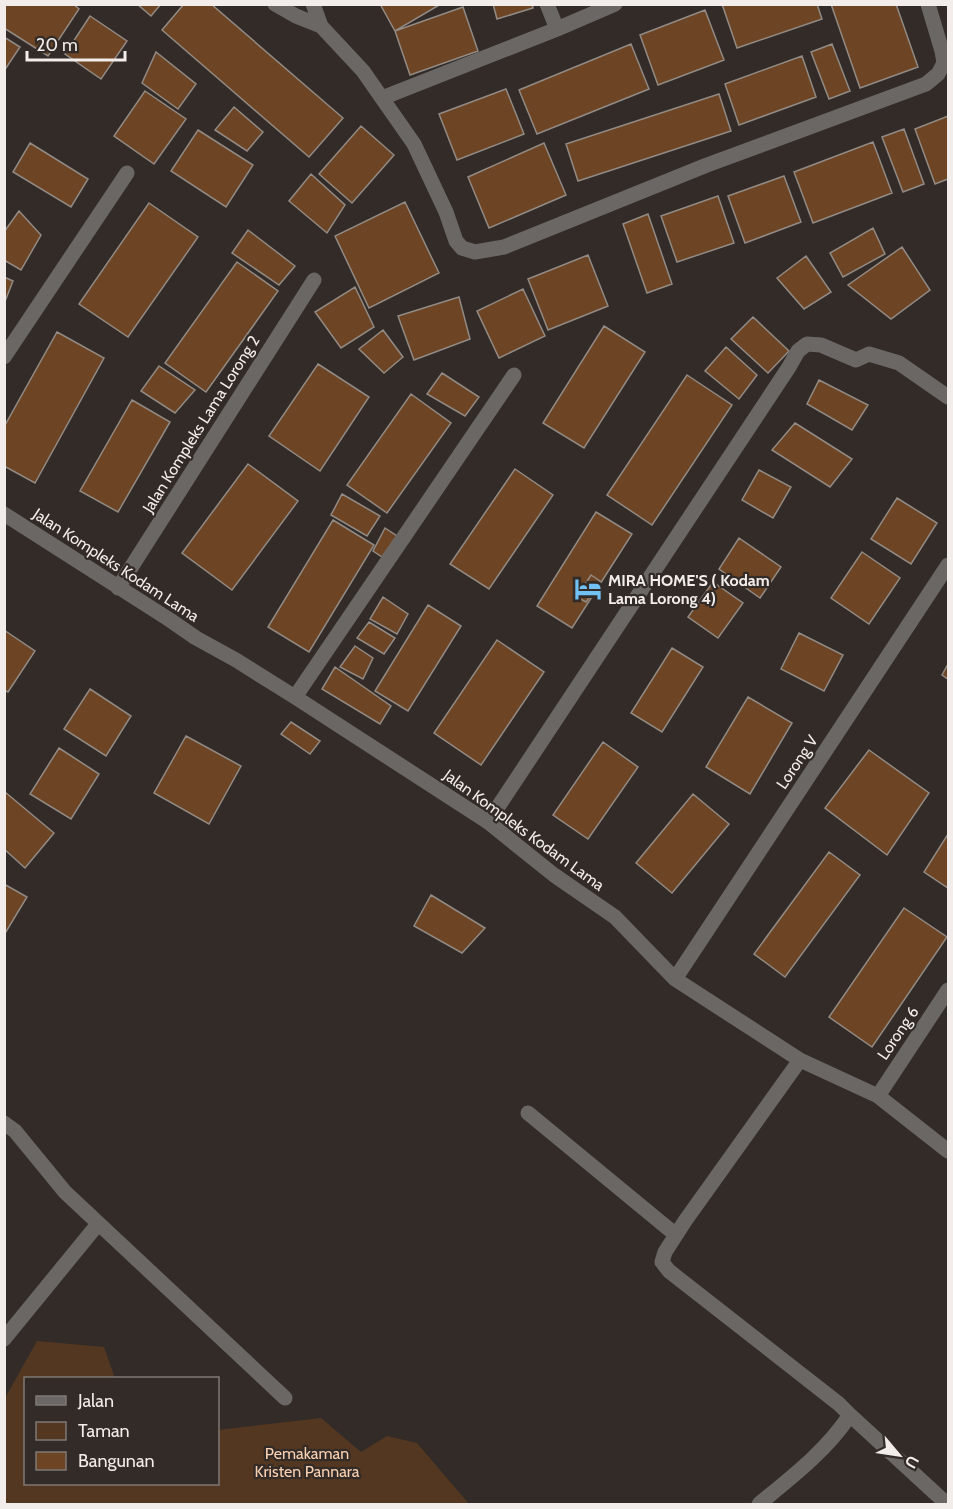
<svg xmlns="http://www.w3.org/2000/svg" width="953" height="1509" font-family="Cabin,sans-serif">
<rect width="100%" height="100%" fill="#322b27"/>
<path fill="#533721" d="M 37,1341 L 104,1347 L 115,1378 L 26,1378 L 26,1484 L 218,1484 L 218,1430 L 321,1418 L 361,1452 L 387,1436 L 417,1443 L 469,1504 L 5,1504 L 5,1398 Z"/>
<path fill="#6d4524" stroke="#928a84" stroke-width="1.5" d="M 4,4 L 73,4 L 79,9 L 48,56 L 4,28 Z
M 137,4 L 161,4 L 151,16 Z
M 184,4 L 211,4 L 343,118 L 309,157 L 162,30 Z
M 380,4 L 441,4 L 395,31 Z
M 493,4 L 532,4 L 533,8 L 497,19 Z
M 722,4 L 817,4 L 822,19 L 737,48 Z
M 831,4 L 896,4 L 918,67 L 860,88 Z
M 463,7 L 478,51 L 410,75 L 395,31 Z
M 705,10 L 724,60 L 658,85 L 640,35 Z
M 90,16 L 127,41 L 101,79 L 65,54 Z
M 4,37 L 20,47 L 4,71 Z
M 631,44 L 649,89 L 537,134 L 519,90 Z
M 832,44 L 850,91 L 829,99 L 811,52 Z
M 156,52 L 196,84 L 178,109 L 142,83 Z
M 802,56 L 816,97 L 739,125 L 725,84 Z
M 506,89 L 524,134 L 457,160 L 439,114 Z
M 145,91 L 186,119 L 154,164 L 114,136 Z
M 719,94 L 731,131 L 578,181 L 566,144 Z
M 234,107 L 263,132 L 247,151 L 215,130 Z
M 948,116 L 948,179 L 935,184 L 915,129 Z
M 361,126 L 394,155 L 352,203 L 319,174 Z
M 904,129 L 924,184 L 903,192 L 882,137 Z
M 198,130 L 253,165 L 226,207 L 171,171 Z
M 873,142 L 892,193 L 813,223 L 794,172 Z
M 30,143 L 88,179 L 71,207 L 13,172 Z
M 544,143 L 566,195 L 489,228 L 468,177 Z
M 311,174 L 345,205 L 327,233 L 289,201 Z
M 784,176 L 801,222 L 745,243 L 728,196 Z
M 718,196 L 734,243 L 677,262 L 661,216 Z
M 405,202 L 439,273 L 369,308 L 335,236 Z
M 149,203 L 198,237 L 128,337 L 79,304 Z
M 19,211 L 41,235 L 21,270 L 4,260 L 4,232 Z
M 648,214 L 672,284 L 647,293 L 623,224 Z
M 873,228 L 885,254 L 843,277 L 830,253 Z
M 248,230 L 295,266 L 279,285 L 232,253 Z
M 902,247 L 930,290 L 891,319 L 848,285 Z
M 588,255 L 608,306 L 548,330 L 528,279 Z
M 806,256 L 831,292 L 804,309 L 777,278 Z
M 237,262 L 278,291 L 206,392 L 165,363 Z
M 4,277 L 13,281 L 4,304 Z
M 355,287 L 374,327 L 341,348 L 315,312 Z
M 523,289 L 545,336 L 499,358 L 477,311 Z
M 459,297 L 470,339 L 414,360 L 398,316 Z
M 753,317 L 789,351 L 768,373 L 731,339 Z
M 604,326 L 645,352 L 584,448 L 543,423 Z
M 383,330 L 403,357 L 384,373 L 359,349 Z
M 57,332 L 104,358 L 35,483 L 4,466 L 4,427 Z
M 726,347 L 757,375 L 739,399 L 705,371 Z
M 318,364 L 369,397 L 320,471 L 269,436 Z
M 159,366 L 195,390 L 175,413 L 141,391 Z
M 442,373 L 479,397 L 465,416 L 427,394 Z
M 687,375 L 732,405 L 652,525 L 607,495 Z
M 819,380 L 868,405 L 852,430 L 807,404 Z
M 411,394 L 451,423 L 387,513 L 347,485 Z
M 132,400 L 170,422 L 118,512 L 80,491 Z
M 795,423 L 852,459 L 830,487 L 772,450 Z
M 248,464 L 298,501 L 232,590 L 182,553 Z
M 515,469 L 553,495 L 489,589 L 450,564 Z
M 759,470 L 791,487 L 773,518 L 742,500 Z
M 342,494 L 380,516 L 367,536 L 331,515 Z
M 897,498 L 937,523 L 911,564 L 871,539 Z
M 596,512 L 632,534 L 572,628 L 537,606 Z
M 333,520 L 374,545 L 309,652 L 268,627 Z
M 385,528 L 397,536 L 382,557 L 373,551 Z
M 739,538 L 781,567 L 760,598 L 719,569 Z
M 862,552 L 900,578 L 869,624 L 831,598 Z
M 591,575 L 600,581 L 586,602 L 577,597 Z
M 713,582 L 743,603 L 718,638 L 688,617 Z
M 383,597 L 408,614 L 397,634 L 370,619 Z
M 428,605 L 461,626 L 408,711 L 375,691 Z
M 369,622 L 395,638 L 384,654 L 357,638 Z
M 4,630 L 35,651 L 8,692 L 4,690 Z
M 799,633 L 843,655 L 824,691 L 781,669 Z
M 497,640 L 544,672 L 481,765 L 434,733 Z
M 355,646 L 373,658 L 363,679 L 340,667 Z
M 672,648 L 703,667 L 662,732 L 631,713 Z
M 948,664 L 948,679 L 942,675 Z
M 335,667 L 391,706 L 380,724 L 322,689 Z
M 90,689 L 131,716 L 106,756 L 64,729 Z
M 748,697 L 792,723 L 750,794 L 706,767 Z
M 291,722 L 320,741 L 310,754 L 281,734 Z
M 186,736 L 241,766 L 209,824 L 154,793 Z
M 603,742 L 638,767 L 588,839 L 553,815 Z
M 59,748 L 99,774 L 71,819 L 30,794 Z
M 869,750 L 929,793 L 887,855 L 825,808 Z
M 5,792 L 54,833 L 25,868 L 4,849 Z
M 693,794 L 729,824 L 672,893 L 636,863 Z
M 948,834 L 948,888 L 924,872 Z
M 829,852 L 860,875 L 785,977 L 754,954 Z
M 4,884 L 27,897 L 4,935 Z
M 431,895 L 485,928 L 462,953 L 414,926 Z
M 904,908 L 947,937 L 872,1047 L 829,1017 Z"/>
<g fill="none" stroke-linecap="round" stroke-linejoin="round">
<path stroke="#6a6764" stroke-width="15" d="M 4,1339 L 98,1224"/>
<path stroke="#6a6764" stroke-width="15" d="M 275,4 L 296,16 L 321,26
M 313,4 L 321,26 L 363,71 L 414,144 L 446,212 L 456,241 L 462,248 L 475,252 L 504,247 L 707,165 L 926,84 L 938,74 L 944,63 L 942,51 L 928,4
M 547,4 L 557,29
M 382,98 L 557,29 L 615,4
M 4,357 L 127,173
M 4,514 L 170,620 L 196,638 L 236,660 L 295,697 L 488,822 L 554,875 L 615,917 L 675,979 L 800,1060 L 878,1096 L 948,1151
M 118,588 L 314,280
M 295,697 L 514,375
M 488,822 L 789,367 L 798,351 L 807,344 L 821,345 L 856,360 L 869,354 L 899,363 L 948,397
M 675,979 L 948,565
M 878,1096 L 948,990
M 528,1113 L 676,1235
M 4,1123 L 15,1131 L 65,1192 L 285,1398
M 850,1415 L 947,1504
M 759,1504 C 792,1477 826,1451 850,1415 L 839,1404 L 669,1271 L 662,1262 L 665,1252 L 685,1221 L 800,1060"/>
</g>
<defs>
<symbol id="hotel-bare" viewBox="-9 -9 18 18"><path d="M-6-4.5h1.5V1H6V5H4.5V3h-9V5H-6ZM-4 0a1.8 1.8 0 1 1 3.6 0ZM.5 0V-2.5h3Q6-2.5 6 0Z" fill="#72c1f5" stroke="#322b27" stroke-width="2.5" paint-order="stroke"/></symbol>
</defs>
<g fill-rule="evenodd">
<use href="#hotel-bare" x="569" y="570" width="38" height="38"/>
</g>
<g text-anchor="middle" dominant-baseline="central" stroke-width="4.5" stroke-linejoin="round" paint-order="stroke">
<g font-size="16" fill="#f2edea" stroke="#322b27">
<text transform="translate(201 424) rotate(-58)">Jalan Kompleks Lama Lorong 2</text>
<text transform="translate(116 565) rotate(33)">Jalan Kompleks Kodam Lama</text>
<text transform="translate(797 762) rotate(-56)">Lorong V</text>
<text transform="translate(524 830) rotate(36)">Jalan Kompleks Kodam Lama</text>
<text transform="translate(898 1033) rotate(-56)">Lorong 6</text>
</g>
<g font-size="16" font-weight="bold" fill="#f2edea" stroke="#322b27" text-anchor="start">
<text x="608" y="580">MIRA HOME'S ( Kodam<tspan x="608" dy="18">Lama Lorong 4)</tspan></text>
</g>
<g font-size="16" fill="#f9d0b1" stroke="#322b27">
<text x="307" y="1453">Pemakaman<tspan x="307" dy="18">Kristen Pannara</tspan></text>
</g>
</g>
<rect width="953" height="1509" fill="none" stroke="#f2edea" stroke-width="12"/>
<rect x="24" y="1377" width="195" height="108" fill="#322b27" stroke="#7f7975" stroke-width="1.5"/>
<rect x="36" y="1396" width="30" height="9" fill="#6a6764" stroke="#7f7975" stroke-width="1.5"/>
<text x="78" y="1407" font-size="18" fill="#f2edea">Jalan</text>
<rect x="36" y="1422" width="30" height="18" fill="#533721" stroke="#7f7975" stroke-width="1.5"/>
<text x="78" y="1437" font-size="18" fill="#f2edea">Taman</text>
<rect x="36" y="1452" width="30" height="18" fill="#6d4524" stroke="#7f7975" stroke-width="1.5"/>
<text x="78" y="1467" font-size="18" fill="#f2edea">Bangunan</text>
<g transform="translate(899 1455) rotate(119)" stroke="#322b27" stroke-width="4.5" paint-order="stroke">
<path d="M0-4.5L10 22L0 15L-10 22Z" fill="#f2edea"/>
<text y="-9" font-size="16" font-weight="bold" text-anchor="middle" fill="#f2edea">U</text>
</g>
<path d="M27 51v9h98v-9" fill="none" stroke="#f2edea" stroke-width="3"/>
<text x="36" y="51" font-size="18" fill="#f2edea" stroke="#322b27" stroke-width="4.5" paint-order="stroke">20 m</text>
</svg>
